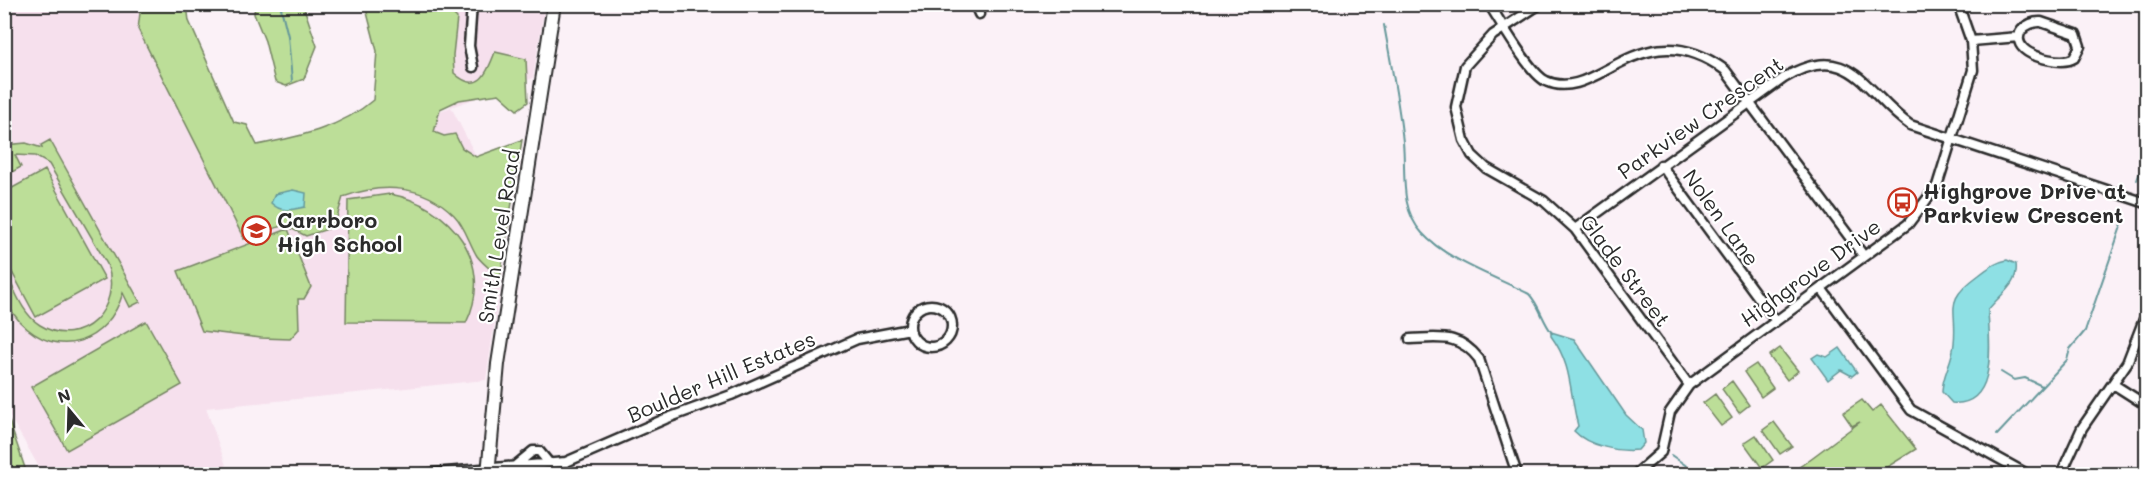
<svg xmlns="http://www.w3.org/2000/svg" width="2151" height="479" font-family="Mali,sans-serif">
<rect width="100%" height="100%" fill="#fbf1f7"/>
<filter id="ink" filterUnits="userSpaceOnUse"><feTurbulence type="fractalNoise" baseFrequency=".0167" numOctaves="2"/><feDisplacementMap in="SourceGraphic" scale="12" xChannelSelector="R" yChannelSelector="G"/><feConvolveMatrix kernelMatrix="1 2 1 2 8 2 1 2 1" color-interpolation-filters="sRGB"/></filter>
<g filter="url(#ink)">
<path fill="#f6e0ed" d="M 4,5 L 172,5 L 248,179 L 451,107 L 428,5 L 545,5 L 533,78 L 451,107 L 476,156 L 522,140 L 486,380 L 206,408 L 229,474 L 43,474 L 5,408 Z"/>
<path fill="#bcde98" stroke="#748462" stroke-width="1.5" d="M 141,5 L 187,5 L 189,21 L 234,122 L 247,125 L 257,145 C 298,137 341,128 373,100 L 377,51 L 365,5 L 444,5 L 457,18 L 453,55 L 454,73 C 478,95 487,74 495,52 L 526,59 L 528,102 L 517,110 L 499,94 L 459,100 L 440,109 L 434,132 L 444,136 L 455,134 L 462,148 L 476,157 L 522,140 L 500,278 C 493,271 483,264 477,256 C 469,243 465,226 454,215 C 423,184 382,183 343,197 L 334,227 L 306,236 L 284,225 L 244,239 L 138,29 Z
M 255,5 L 303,5 L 317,46 L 304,79 L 286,86 L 275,82 L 265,41 L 254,14 Z
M 50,140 L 140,302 L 130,307 L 123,293 C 108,342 58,362 20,322 C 14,315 6,303 4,294 C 3,287 4,278 5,271 C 14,288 22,314 40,325 C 82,351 123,307 107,264 L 49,164 L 35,156 L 15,155 L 21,167 L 5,176 L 5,145 L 26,143 L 42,148 L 41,145 Z
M 45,170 L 105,279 L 36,317 L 5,259 L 5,192 Z
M 390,194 C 450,205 496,262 466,323 L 346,322 L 348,200 Z
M 288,229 L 311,287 L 304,299 L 298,299 L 299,329 L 290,339 L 261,338 L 202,331 L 178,271 Z
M 146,321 L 182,385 L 67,450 L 31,387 Z
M 1780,348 L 1798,371 L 1787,380 L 1769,356 Z
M 1756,364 L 1773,388 L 1761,397 L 1744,372 Z
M 1732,381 L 1749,405 L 1739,413 L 1722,389 Z
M 1715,394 L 1732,418 L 1721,426 L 1703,403 Z
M 1862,400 L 1872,412 L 1881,405 L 1916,449 L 1876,474 L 1790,474 L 1860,422 L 1852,426 L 1843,413 Z
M 5,409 L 27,474 L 5,474 Z
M 1774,422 L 1792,446 L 1780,454 L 1763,430 Z
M 1756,435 L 1773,460 L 1762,468 L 1744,443 Z"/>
<path fill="#8ee0e4" stroke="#66989a" stroke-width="1.5" d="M 293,190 L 306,193 L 305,207 C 291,210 281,213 271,203 L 275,194 Z
M 2007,260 L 2016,264 C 2019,285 1999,295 1988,310 C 1989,340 1999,407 1952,403 L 1942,392 C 1942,375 1953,361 1954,343 C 1958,307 1942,302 1979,275 C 1988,268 1996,262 2007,260 Z
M 1551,332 L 1574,339 L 1626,415 L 1642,430 L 1644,443 L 1638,450 C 1618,452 1588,446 1574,431 L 1578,426 C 1569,392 1573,366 1551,336 Z
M 1840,348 L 1857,372 L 1852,376 L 1841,370 L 1828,380 L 1812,358 L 1818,354 L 1827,357 Z"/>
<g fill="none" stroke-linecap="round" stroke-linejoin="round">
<path stroke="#66989a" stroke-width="2" d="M 280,4 L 288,36 L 292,81
M 388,4 L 389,8
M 1384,25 C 1391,64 1399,103 1403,142 C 1406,173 1399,208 1422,233 C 1446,260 1498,278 1529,294 C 1540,306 1542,320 1552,333
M 2137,180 L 2146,157
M 2001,372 L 2014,380 L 2025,378 L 2042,386
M 1997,435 L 2067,360 L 2070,349 L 2085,331 L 2125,215
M 1671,455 L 1698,474"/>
<defs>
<path id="minor" d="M 472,4 L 469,46 L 473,67
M 975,4 L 979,14
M 1489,4 C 1500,21 1530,74 1546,81 C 1597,105 1640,8 1725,70 L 1863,255
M 1540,4 L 1493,35 L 1465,66 L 1456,107 L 1464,140 L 1472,155 L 1486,168 L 1544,201 L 1575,229 L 1689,385
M 2041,22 L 2076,34 L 2080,46 L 2074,58 C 2063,65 2034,58 2024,49 C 2010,35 2027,21 2041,22 Z
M 1971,41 L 2019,37
M 1661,165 L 1775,320
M 1575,229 L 1784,78 C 1851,38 1866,95 1910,125 L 2146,203
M 1821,288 L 1911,410 L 2027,474
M910 326a21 21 0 1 1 42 0a21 21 0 1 1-42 0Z
M 1410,339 C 1440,338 1459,333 1479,359 L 1517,474
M 2113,384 L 2146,405
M 516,465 L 533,451 L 539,451 L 549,463
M 422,474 L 566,462 L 665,419 L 731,395 L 857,339 L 910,329
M 1636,474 L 1661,452 L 1670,412 L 1689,385 L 1908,224 L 1937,186 L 1973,70 L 1971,41 L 1958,4
M 2061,474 L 2082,428 L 2127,363 L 2146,314"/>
<path id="secondary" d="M 488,474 L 498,364 L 554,4"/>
</defs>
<use href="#minor" stroke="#2b2b2b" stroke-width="13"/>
<use href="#secondary" stroke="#2b2b2b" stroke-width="16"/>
<use href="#minor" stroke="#fff" stroke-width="8"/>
<use href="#secondary" stroke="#fff" stroke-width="12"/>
</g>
</g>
<defs>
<symbol id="bus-ring" viewBox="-11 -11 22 22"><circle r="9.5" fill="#fff" stroke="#c8321e" stroke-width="1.5"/><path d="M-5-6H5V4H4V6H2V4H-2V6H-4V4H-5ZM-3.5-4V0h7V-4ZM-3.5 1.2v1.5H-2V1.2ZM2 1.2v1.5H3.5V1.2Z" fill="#c8321e"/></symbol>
<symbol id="school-ring" viewBox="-11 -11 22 22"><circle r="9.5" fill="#fff" stroke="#c8321e" stroke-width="1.5"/><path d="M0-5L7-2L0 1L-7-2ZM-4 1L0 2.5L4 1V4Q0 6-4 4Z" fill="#c8321e"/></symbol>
</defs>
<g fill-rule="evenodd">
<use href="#bus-ring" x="1886" y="186" width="33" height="33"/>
<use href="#school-ring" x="240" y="214" width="33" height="33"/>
</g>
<g text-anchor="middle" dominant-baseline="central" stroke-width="4.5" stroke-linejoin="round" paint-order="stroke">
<g font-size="21" fill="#2b2b2b" stroke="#fff">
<text transform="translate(1700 117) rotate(-35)">Parkview Crescent</text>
<text transform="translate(1722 217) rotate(54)">Nolen Lane</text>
<text transform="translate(498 236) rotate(-81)">Smith Level Road</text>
<text transform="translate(1626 270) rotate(53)">Glade Street</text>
<text transform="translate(1810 272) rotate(-36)">Highgrove Drive</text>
<text transform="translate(721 376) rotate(-23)">Boulder Hill Estates</text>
</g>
<g font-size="21" font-weight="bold" fill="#2b2b2b" stroke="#fff" text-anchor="start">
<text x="1923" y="190">Highgrove Drive at<tspan x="1923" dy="24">Parkview Crescent</tspan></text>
<text x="277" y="219">Carrboro<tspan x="277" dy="24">High School</tspan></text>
</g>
</g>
<rect width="2151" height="479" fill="none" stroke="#fff" stroke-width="24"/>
<rect x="12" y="12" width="2127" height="455" fill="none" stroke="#2b2b2b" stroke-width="2" filter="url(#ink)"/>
<g transform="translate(69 410) rotate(341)" stroke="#ffffff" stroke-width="4.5" paint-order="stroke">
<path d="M0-4.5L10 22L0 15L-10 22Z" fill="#2b2b2b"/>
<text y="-9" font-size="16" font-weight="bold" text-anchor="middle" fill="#2b2b2b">N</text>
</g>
</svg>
